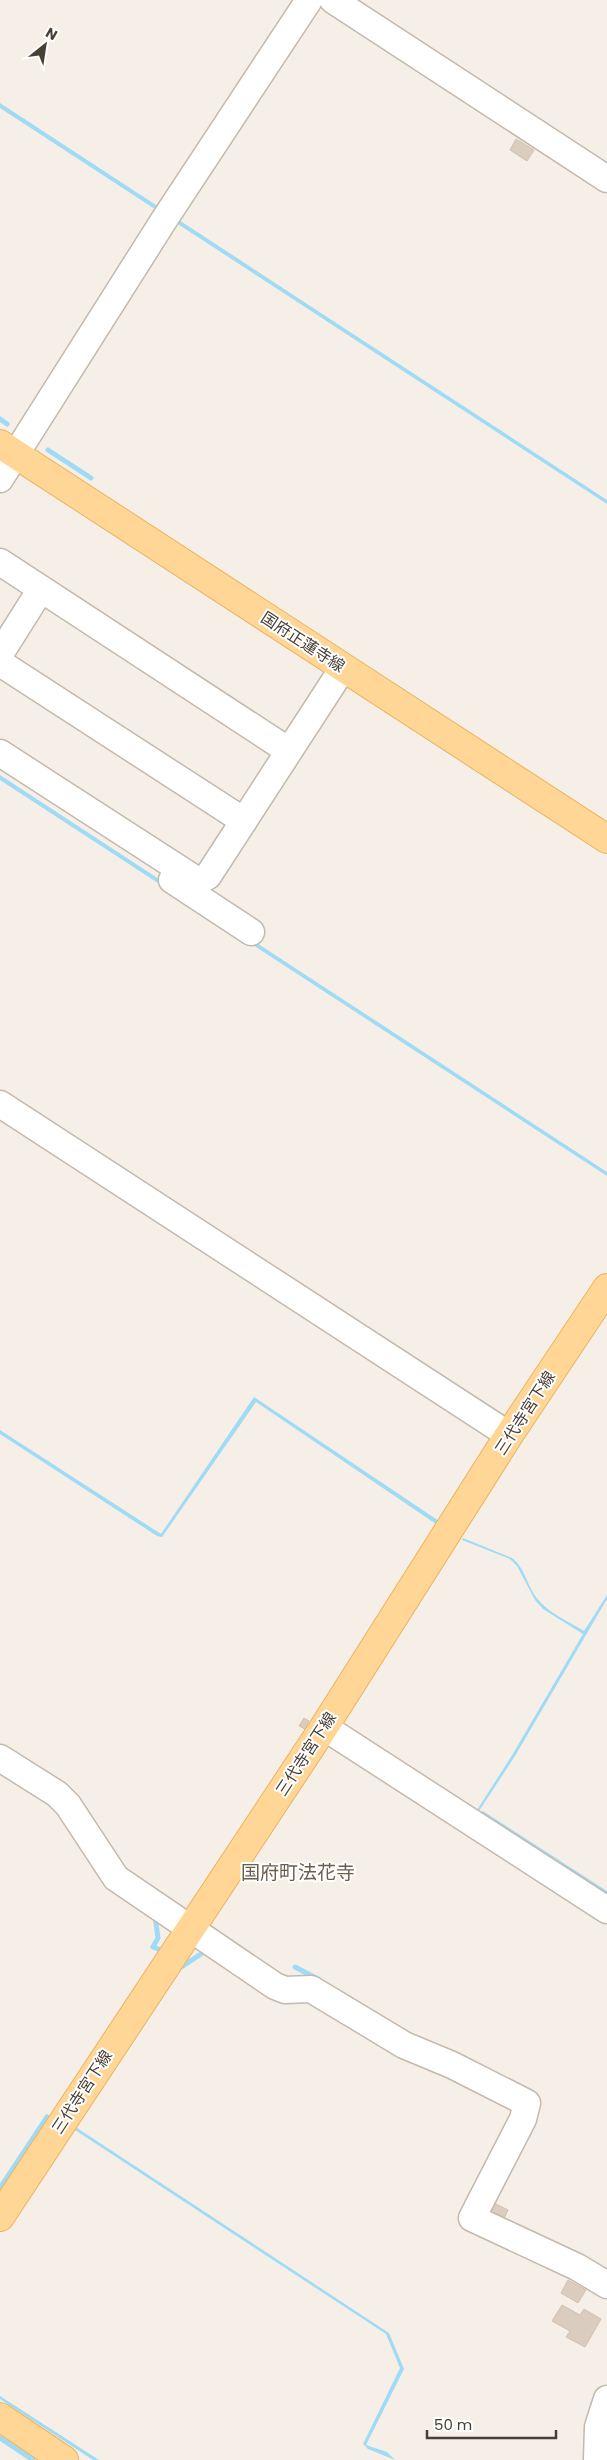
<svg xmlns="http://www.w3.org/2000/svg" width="607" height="2460" font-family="Poppins,'Noto Sans JP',sans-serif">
<rect width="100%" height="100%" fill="#f5efe7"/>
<path fill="#9fdbf5" d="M 0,103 L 607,500 L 607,504 L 0,108 Z
M 0,775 L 607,1172 L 607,1176 L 0,780 Z
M 254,1397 L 439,1521 L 436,1524 L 256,1402 L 162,1537 L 157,1536 L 0,1434 L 0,1430 L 161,1534 Z
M 463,1538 L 512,1558 C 525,1568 527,1585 536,1597 C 548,1613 568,1621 584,1631 L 607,1595 L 607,1599 L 515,1756 L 479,1811 L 477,1810 L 511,1757 L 583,1634 L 543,1609 L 535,1600 L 517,1566 L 510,1559 L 462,1540 Z
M 74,2126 L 389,2333 L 404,2369 L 366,2445 L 387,2452 L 395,2460 L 368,2449 L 363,2444 L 400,2368 L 386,2334 L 72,2128 Z
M 0,2396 L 99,2460 L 93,2460 L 0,2399 Z"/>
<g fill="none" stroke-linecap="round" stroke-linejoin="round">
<path stroke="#9fdbf5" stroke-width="5" d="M 0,419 L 7,424
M 48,450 L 91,478
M 483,1814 L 607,1894
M 155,1916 L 158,1938 L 153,1947 L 158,1949
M 183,1966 L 204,1952 L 208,1953
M 295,1967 L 318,1979
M 0,2188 L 47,2117
M 0,2438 L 33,2460"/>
</g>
<path fill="#daccbf" stroke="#d2c1ae" d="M 516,139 L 534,150 L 527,161 L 510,150 Z
M 304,1718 L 309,1721 L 305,1729 L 299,1726 Z
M 490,2201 L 508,2210 L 502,2223 L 484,2214 Z
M 568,2280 L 586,2290 L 578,2303 L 561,2293 Z
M 562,2305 L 580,2315 L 584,2309 L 601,2319 L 585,2347 L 566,2337 L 570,2331 L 552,2321 Z"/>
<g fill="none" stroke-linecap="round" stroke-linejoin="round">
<defs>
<path id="minor" d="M 333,0 L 607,179
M 0,479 L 164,220 L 309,0
M 0,562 L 289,751
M 0,654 L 41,589
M 0,663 L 244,821
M 0,753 L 198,881 L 208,876 L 343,668
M 172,880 L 251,932
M 0,1104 L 509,1435
M 324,1727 L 607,1910
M 0,1758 L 57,1794 L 68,1805 L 116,1878 L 275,1986 L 285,1990 L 311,1989 L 404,2045 L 452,2065 L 527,2103 L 523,2119 L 472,2218 L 577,2267 L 607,2285
M 597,2460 L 598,2427 L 607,2399"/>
<path id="major" d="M 0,444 L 607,839
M 0,2217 L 324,1727 L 509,1435 L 607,1288
M 0,2417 L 64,2460"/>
</defs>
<use href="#minor" stroke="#c4b9ac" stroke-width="29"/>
<use href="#major" stroke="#ecb35e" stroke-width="30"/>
<use href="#minor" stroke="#fff" stroke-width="26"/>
<use href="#major" stroke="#ffd696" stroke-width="28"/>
</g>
<g text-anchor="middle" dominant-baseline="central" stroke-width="4" stroke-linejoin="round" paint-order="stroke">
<g font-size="16" fill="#483f35" stroke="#fff">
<text transform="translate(303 642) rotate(33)">国府正蓮寺線</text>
<text transform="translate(525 1413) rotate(-57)">三代寺宮下線</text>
<text transform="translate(306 1754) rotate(-57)">三代寺宮下線</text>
<text transform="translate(82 2092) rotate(-57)">三代寺宮下線</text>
</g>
<g font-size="19" fill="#6c5c4c" stroke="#fff">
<text x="298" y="1872">国府町法花寺</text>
</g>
</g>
<g transform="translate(45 45) rotate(30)" stroke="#ffffff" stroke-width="4" paint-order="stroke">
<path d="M0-4L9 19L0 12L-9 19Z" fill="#483f35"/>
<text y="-8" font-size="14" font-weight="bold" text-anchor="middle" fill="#483f35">N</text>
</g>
<path d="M427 2430v8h129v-8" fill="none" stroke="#483f35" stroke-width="2.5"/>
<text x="434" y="2430" font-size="15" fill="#483f35" stroke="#ffffff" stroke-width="4" paint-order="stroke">50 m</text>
</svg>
